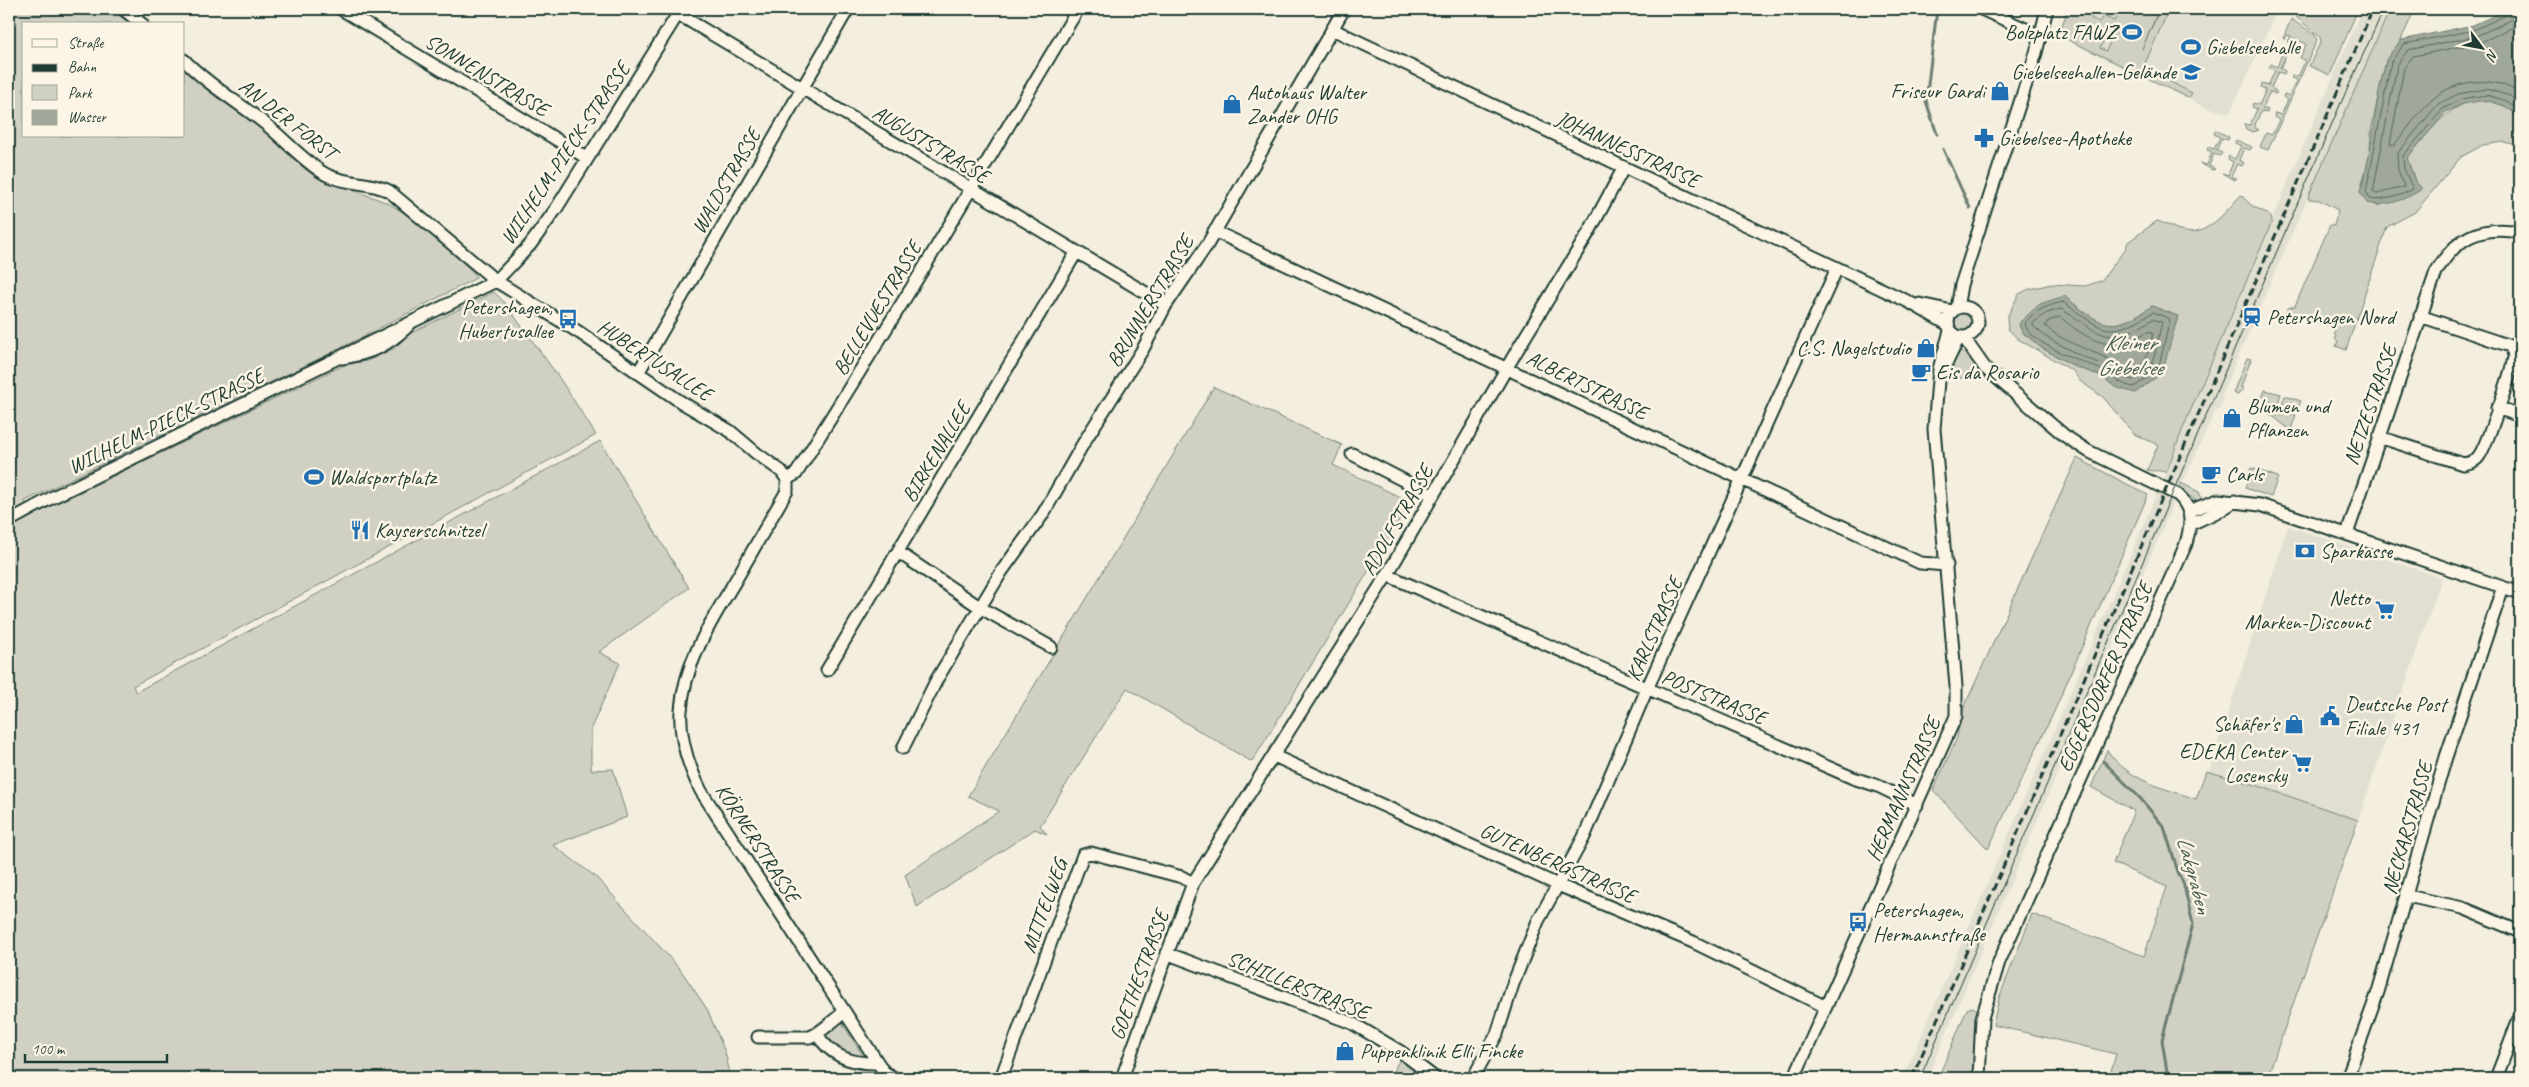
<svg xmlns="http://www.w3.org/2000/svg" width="2529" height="1087" font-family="Caveat,sans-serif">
<rect width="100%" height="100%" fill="#f3eede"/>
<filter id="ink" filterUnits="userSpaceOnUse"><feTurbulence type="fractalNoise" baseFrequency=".02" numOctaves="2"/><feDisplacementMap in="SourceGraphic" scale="10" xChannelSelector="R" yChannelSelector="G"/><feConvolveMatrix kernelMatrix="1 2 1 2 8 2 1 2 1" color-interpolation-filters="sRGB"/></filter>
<g filter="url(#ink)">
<path fill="#e1dfd0" d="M 2060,9 L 2278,9 L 2230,113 L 2207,108 L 2058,36 L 2066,11 Z
M 2362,9 L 2390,9 L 2221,396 L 2224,398 L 2219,410 L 2216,409 L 2173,504 L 1927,1078 L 1903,1078 L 2166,473 L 2183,428 Z
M 2288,526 L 2442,578 L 2358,820 L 2256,785 L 2209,772 Z"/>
<path fill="#d0d1c2" stroke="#78877b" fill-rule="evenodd" d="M 9,9 L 117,9 L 134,24 L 24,24 L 24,136 L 184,136 L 184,65 L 325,179 L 388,203 L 419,222 L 475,274 L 476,278 L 331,353 L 25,501 L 32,515 L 346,364 L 367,361 L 395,348 L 409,334 L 494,292 L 504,302 L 558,376 L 596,435 L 133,686 L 136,692 L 600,441 L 689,588 L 599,652 L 620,663 L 591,728 L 591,770 L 613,769 L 627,817 L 553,845 L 596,877 L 680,969 L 707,1009 L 725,1052 L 731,1078 L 9,1078 Z
M 2065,9 L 2088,9 L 2093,11 L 2091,18 L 2099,22 L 2103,16 L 2114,21 L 2120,9 L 2159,9 L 2142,49 L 2160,9 L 2169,9 L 2143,68 L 2192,93 L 2189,98 L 2058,35 L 2068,10 ZM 2111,25 L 2117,27 L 2106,51 L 2100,48 Z
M 2300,9 L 2358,9 L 2330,75 L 2309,66 L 2321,41 L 2320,37 L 2296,17 Z
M 2390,9 L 2415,9 L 2401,40 L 2386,60 L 2371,130 L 2370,153 L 2360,192 L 2377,206 L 2422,189 L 2415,181 L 2407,158 C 2433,129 2459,85 2504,106 C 2510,108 2515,114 2520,117 L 2520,146 L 2504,142 L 2483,145 L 2461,157 L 2415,212 L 2387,227 L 2346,350 L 2336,346 L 2338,341 L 2335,339 L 2336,335 L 2334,334 L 2335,328 L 2292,314 L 2290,319 L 2284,317 L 2288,308 L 2295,306 L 2330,225 L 2334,226 L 2338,210 L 2319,200 L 2308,199 L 2309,195 Z
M 2291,19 L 2315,35 L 2317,40 L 2268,150 L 2260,147 L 2266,133 L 2272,135 L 2279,120 L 2274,117 L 2275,113 L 2281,115 L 2288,100 L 2283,97 L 2284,94 L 2289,96 L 2297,80 L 2291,78 L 2293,75 L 2298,77 L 2305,61 L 2300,58 L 2306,44 L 2294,38 L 2291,43 L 2288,42 L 2291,36 L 2287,35 L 2285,40 L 2284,36 Z
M 2281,47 L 2293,55 L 2287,53 L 2280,68 L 2285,71 L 2284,74 L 2278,72 L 2271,88 L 2276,91 L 2276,94 L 2270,92 L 2262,108 L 2268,110 L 2267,113 L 2261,111 L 2254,127 L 2259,130 L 2253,132 L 2246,129 L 2244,124 L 2250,125 L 2257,109 L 2252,107 L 2253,103 L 2259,105 L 2266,90 L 2261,87 L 2262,84 L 2268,86 L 2275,70 L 2269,68 L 2271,64 L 2277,67 L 2283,51 L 2278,48 Z
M 2215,130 L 2229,137 L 2228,140 L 2222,138 L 2216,151 L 2222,153 L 2220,156 L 2214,154 L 2209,166 L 2215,169 L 2212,170 L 2200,163 L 2207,165 L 2212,152 L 2207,150 L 2208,147 L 2214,149 L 2220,137 L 2214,134 Z
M 2236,140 L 2252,147 L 2250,150 L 2244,148 L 2239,160 L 2244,163 L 2242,166 L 2237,164 L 2231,177 L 2236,179 L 2234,180 L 2222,173 L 2228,175 L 2233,162 L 2228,159 L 2229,156 L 2235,159 L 2241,146 L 2235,143 Z
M 2241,195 C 2245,199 2249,204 2254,207 C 2263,212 2272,212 2271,224 L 2183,428 L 2166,473 C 2160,469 2153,472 2147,470 L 2158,445 L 2134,434 L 2103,397 L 2080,381 L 2073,371 L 2018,339 L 2008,329 L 2007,317 L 2019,294 L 2029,289 L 2052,284 L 2085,286 L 2101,281 L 2126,248 L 2128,242 L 2157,221 C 2167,224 2173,228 2182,231 C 2205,240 2228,209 2241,195 ZM 2064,296 C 2102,326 2110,335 2152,306 L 2178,317 L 2172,334 L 2115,387 L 2101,376 L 2076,367 L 2040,347 Z
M1955 322a9 9 0 1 1 18 0a9 9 0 1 1-18 0Z
M 1961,351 L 1965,353 L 1984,374 L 1955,379 L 1946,377 L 1949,365 Z
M 2247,358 L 2251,359 L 2241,387 L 2244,388 L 2238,395 L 2233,393 Z
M 1214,387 L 1342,445 L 1333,465 L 1404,499 L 1407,508 L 1252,762 L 1127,688 L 1040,826 L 1047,834 L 1035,829 L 917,907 L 905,875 L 999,811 L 968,796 Z
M 2265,390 L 2281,394 L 2278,403 L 2261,401 Z
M 2285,396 L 2301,401 L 2297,411 L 2282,403 Z
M 2258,405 L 2270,410 L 2277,416 L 2288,413 L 2296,415 L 2291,429 L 2297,431 L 2297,435 Z
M 2077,458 L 2148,495 L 2053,714 L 1988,849 L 1933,790 L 1957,738 L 1961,714 Z
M 2251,468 L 2278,477 L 2271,497 L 2245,488 Z
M 2181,483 L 2199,492 L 2203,502 L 2196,501 L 2179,488 Z
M 2107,750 C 2128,781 2164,788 2196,799 L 2206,771 L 2256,785 L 2358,820 L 2267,1078 L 2109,1078 L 2116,1054 L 1993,1025 L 1999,998 L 2032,914 L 2144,956 L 2167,887 L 2113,863 L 2134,811 L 2091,787 Z
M 1973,1007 L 1978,1011 L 1974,1053 L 1975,1078 L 1938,1078 L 1967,1009 Z
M 840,1020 L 864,1057 L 859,1060 L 834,1050 L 824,1034 Z
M 1400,1059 L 1427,1078 L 1389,1078 Z"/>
<path fill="#a0a89b" stroke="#6c7d72" d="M 2509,9 L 2520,9 L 2520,117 L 2505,106 L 2485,100 L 2463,104 L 2446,112 L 2407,158 L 2415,181 L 2422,189 C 2407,199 2385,208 2367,203 L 2360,192 C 2374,150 2373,105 2386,62 C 2388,54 2397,46 2402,40 L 2473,25 Z
M 2064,296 C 2102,326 2110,335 2152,306 L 2178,316 L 2162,373 L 2135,393 L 2115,387 L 2101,376 L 2076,367 L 2040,347 L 2022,332 L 2019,325 L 2021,321 L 2040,304 Z"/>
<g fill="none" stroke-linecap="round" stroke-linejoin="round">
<path stroke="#53685d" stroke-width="1" d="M 2509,9 L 2506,15 L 2474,30 L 2404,44 L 2391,62 L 2366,192 L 2370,199 C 2381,202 2403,195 2413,189 L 2404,169 L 2403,156 L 2443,109 L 2461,99 L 2486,95 L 2507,101 L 2520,111
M 2516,9 L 2511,20 L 2476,36 L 2408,50 L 2397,65 L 2373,192 L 2377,194 L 2404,187 L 2398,170 L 2397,154 L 2438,104 L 2458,94 L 2486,89 L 2510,96 L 2520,104
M 2520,20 L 2513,27 L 2479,43 L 2413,56 L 2404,68 L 2390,144 L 2394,145 C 2407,130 2419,111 2434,98 C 2456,79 2497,75 2520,94
M 2063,302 C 2104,330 2106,341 2153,312 L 2170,319 L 2158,370 L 2134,387 C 2121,385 2115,378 2103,371 C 2087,362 2027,344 2025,323 C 2034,310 2049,305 2063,302 Z
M 2061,309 C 2102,333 2105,350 2153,319 L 2162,322 L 2152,366 L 2133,380 L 2121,377 L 2107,366 L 2081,356 L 2046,337 L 2033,326 L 2033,323 L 2045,314 Z
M 2060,317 C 2075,329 2098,348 2119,343 C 2131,341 2141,334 2151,331 L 2153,334 L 2145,362 L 2132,372 C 2122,371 2117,363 2108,359 C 2088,349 2061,341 2045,326 L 2049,321 Z"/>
<path stroke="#6c7d72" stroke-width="3" d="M 1937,134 L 1926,101 L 1937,9
M 1943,149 L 1970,208
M 2103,761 L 2140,798 L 2164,827 L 2179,875 L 2183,882 L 2193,924 L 2162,1040 L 2168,1078"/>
<defs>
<path id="minor" d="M 123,9 L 142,24
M 341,9 L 587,158
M 1981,9 L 2041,36
M 678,14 L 1166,305
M 1332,29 L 1909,302 L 1947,324
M 184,60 C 209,86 240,103 268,126 C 285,140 309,166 327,175 C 347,185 370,181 389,191 L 496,281 L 580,333 L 681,402 L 730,431 L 756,453 L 781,471 L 787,479
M 1214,231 L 1920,563 L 1947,565
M 1920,304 L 1952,311
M1948 322a15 15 0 1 1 30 0a15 15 0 1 1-30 0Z
M 1957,308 L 1961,285 L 2036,53 L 2047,9
M 1964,338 L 1985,368 L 2065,436 L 2088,451 L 2178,495 C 2194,510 2191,525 2186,544 L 1999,962 L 1982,1018 L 1979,1078
M 342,358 C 370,354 387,346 407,327
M 1946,364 L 1959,337
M 638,373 L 848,9
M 2497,408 L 2520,416
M 2379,437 L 2463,464 C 2469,463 2475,462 2479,456 C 2487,445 2512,371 2514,357 C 2514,353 2513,350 2510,346 L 2420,316
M 1352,454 L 1432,495
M 787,479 L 787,491 C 769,521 752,552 734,583 C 710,623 684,664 681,711 C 679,739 689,767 701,791 L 878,1063 L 884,1072 L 894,1078
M 787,479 L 796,474 L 922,271 L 1078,9
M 2189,511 L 2218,500 L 2260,505 L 2520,593
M 9,521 L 51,498 L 496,281 L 530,245 L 556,209 L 681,9
M 2191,524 L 2221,510 L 2235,501
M 2347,534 L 2436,272 C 2456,237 2480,225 2520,232
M 898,552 L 981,608 L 1051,647
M 1387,575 L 1853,778 L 1878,786 L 1917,805
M 827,670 L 1076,253
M 903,748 L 937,679 L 1002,571 L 1043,514 L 1084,442 L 1143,349 L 1166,305 L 1207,245 L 1344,9
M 1274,756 L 1558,885 L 1693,942 L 1826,1007
M 2407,896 L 2463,908 L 2520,932
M 1166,953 L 1352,1023 L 1401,1052 L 1435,1078
M 817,1034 C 831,1057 852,1064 878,1063
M 758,1037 L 810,1037 C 821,1033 834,1019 845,1012
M 1001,1078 L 1083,855 L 1091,853 L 1182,877 L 1193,883
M 1122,1078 L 1193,883 L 1387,575 L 1516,352 L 1589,232 L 1624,167
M 1473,1078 L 1497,1034 L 1513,984 L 1538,921 L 1584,837 L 1647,689 L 1837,268
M 1794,1078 L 1956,716 L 1956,686 L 1934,429 L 1939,369 L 1950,331
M 2347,1078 L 2378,992 L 2446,757 L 2503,587
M 2496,1078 L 2520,1016"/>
</defs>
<use href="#minor" stroke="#1f3d34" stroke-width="15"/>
<use href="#minor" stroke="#fcf5e5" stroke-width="11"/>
<path stroke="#1f3d34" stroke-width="1" d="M 1920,1078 L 2340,105 L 2384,9"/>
<path stroke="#1f3d34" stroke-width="3" stroke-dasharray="8 4" stroke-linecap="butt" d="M 1912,1078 L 2373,9"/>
</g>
</g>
<defs>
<symbol id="stadium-bare" viewBox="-9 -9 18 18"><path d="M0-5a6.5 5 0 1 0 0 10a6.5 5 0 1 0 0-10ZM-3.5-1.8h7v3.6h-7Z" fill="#1f6fb2" stroke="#fcf5e5" stroke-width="2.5" paint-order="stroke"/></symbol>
<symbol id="school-bare" viewBox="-9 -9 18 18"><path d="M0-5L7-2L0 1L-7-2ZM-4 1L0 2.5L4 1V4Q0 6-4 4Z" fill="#1f6fb2" stroke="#fcf5e5" stroke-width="2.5" paint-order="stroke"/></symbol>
<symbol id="shop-bare" viewBox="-9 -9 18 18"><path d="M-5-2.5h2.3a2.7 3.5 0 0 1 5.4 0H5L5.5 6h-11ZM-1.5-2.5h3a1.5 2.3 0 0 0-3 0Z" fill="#1f6fb2" stroke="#fcf5e5" stroke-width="2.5" paint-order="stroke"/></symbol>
<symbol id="pharmacy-bare" viewBox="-9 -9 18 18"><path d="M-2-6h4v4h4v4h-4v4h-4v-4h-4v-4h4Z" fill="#1f6fb2" stroke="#fcf5e5" stroke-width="2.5" paint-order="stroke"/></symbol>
<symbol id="station-bare" viewBox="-9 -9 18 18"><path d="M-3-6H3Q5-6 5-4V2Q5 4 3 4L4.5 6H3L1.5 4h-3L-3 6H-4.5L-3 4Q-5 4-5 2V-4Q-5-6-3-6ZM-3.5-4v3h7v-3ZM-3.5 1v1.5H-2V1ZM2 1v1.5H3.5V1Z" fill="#1f6fb2" stroke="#fcf5e5" stroke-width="2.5" paint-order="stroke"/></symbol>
<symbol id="bus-bare" viewBox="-9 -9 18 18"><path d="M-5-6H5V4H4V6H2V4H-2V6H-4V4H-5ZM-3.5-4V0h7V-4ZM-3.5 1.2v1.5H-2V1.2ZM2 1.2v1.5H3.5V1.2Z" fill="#1f6fb2" stroke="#fcf5e5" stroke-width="2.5" paint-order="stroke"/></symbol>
<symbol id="cafe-bare" viewBox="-9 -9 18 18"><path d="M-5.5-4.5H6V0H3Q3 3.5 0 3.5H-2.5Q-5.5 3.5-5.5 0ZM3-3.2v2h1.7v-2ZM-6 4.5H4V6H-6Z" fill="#1f6fb2" stroke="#fcf5e5" stroke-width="2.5" paint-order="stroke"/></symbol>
<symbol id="restaurant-bare" viewBox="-9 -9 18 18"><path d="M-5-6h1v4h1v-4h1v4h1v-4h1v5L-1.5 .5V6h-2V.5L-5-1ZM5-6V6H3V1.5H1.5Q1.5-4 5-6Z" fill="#1f6fb2" stroke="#fcf5e5" stroke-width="2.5" paint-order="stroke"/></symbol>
<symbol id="bank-bare" viewBox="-9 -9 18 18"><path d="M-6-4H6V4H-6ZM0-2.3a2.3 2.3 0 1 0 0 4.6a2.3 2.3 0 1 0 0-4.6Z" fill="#1f6fb2" stroke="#fcf5e5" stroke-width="2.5" paint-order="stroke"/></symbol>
<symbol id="supermarket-bare" viewBox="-9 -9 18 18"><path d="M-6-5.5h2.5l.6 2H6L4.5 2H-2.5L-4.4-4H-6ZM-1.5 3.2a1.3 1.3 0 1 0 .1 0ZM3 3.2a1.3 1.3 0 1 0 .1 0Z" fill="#1f6fb2" stroke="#fcf5e5" stroke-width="2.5" paint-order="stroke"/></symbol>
<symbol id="civic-bare" viewBox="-9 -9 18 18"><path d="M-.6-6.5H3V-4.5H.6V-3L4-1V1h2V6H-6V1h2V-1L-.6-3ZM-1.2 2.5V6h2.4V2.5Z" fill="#1f6fb2" stroke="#fcf5e5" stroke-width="2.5" paint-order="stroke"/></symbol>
</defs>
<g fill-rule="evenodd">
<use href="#stadium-bare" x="2118" y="18" width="28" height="28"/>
<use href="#stadium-bare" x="2177" y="33" width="28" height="28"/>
<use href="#school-bare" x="2177" y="58" width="28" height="28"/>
<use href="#shop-bare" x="1986" y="77" width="28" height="28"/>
<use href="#shop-bare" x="1218" y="90" width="28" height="28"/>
<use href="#pharmacy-bare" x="1970" y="124" width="28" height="28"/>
<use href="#station-bare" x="2238" y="303" width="28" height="28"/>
<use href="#bus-bare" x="554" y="305" width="28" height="28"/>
<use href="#shop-bare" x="1912" y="334" width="28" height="28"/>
<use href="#cafe-bare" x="1907" y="358" width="28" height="28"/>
<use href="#shop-bare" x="2218" y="404" width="28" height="28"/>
<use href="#cafe-bare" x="2197" y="460" width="28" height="28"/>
<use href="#stadium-bare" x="300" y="463" width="28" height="28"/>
<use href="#restaurant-bare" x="346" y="516" width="28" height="28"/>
<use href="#bank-bare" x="2291" y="537" width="28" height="28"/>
<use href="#supermarket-bare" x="2371" y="596" width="28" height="28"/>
<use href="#civic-bare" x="2316" y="702" width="28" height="28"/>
<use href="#shop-bare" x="2280" y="710" width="28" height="28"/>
<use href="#supermarket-bare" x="2288" y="749" width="28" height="28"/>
<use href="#bus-bare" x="1844" y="908" width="28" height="28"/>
<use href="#shop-bare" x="1331" y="1037" width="28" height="28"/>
</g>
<g text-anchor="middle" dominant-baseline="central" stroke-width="5" stroke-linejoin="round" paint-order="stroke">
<g font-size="21" fill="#1f3d34" stroke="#fcf5e5" text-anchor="start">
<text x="2117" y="32" text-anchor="end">Bolzplatz FAWZ</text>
<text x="2206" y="47">Giebelseehalle</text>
<text x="2176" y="72" text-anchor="end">Giebelseehallen-Gelände</text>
<text x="1985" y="91" text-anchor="end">Friseur Gardi</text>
<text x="1247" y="92">Autohaus Walter<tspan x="1247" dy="24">Zander OHG</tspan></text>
<text x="1999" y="138">Giebelsee-Apotheke</text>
<text x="553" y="307" text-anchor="end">Petershagen,<tspan x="553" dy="24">Hubertusallee</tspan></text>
<text x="2267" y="317">Petershagen Nord</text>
<text x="1911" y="348" text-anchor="end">C.S. Nagelstudio</text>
<text x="1936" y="372">Eis da Rosario</text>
<text x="2247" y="406">Blumen und<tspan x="2247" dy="24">Pflanzen</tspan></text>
<text x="2226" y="474">Carls</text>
<text x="329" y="477">Waldsportplatz</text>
<text x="375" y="530">Kayserschnitzel</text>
<text x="2320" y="551">Sparkasse</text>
<text x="2370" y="598" text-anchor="end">Netto<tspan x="2370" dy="24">Marken-Discount</tspan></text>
<text x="2345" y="704">Deutsche Post<tspan x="2345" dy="24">Filiale 431</tspan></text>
<text x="2279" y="724" text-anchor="end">Schäfer's</text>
<text x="2287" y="751" text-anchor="end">EDEKA Center<tspan x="2287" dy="24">Losensky</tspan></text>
<text x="1873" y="910">Petershagen,<tspan x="1873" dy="24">Hermannstraße</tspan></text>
<text x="1360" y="1051">Puppenklinik Elli Fincke</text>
</g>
<g font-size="21" fill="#1f3d34" stroke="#fcf5e5">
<text transform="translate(487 75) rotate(31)">SONNENSTRASSE</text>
<text transform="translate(288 119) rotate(38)">AN DER FORST</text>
<text transform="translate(931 144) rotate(31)">AUGUSTSTRASSE</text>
<text transform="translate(1628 149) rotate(25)">JOHANNESSTRASSE</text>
<text transform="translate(565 153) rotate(-56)">WILHELM-PIECK-STRASSE</text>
<text transform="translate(726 181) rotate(-60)">WALDSTRASSE</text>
<text transform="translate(1150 301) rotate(-59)">BRUNNERSTRASSE</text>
<text transform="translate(877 308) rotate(-59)">BELLEVUESTRASSE</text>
<text transform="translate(655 360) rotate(33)">HUBERTUSALLEE</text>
<text transform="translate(1587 385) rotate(26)">ALBERTSTRASSE</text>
<text transform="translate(2370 405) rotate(-71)">NETZESTRASSE</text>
<text transform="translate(166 421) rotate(-26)">WILHELM-PIECK-STRASSE</text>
<text transform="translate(936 452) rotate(-59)">BIRKENALLEE</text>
<text transform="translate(1397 520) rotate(-60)">ADOLFSTRASSE</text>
<text transform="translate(1654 629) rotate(-66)">KARLSTRASSE</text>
<text transform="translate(2105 677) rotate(-66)">EGGERSDORFER STRASSE</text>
<text transform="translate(1714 697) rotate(23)">POSTSTRASSE</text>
<text transform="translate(1903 789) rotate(-66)">HERMANNSTRASSE</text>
<text transform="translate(2407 828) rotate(-74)">NECKARSTRASSE</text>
<text transform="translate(758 843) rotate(57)">KÖRNERSTRASSE</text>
<text transform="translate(1558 863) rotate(24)">GUTENBERGSTRASSE</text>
<text transform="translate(1044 906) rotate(-70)">MITTELWEG</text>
<text transform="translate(1139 975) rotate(-70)">GOETHESTRASSE</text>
<text transform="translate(1298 985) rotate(22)">SCHILLERSTRASSE</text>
</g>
<g font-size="22" font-style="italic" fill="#465d53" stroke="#fcf5e5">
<text x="2130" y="343">Kleiner<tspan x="2130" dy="25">Giebelsee</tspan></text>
<text transform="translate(2194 875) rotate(75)">Lakgraben</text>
</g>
</g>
<rect width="2529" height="1087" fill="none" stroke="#fcf5e5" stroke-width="30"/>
<rect x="15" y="15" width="2499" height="1057" fill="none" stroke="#1f3d34" stroke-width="2" filter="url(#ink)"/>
<rect x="22" y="22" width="162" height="115" fill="#fcf5e5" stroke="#a4ab9e"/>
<rect x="32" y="39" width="25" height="8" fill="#fcf5e5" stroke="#a4ab9e"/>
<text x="68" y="48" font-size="15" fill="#1f3d34">Straße</text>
<rect x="32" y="64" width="25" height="8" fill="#1f3d34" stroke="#a4ab9e"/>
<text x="68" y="72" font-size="15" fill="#1f3d34">Bahn</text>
<rect x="32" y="85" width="25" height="15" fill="#d0d1c2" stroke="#a4ab9e"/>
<text x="68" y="98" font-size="15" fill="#1f3d34">Park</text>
<rect x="32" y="110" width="25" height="15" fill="#a0a89b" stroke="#a4ab9e"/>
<text x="68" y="122" font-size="15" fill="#1f3d34">Wasser</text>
<g transform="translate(2482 48) rotate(122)" stroke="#fcf5e5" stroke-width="4" paint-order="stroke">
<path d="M0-4L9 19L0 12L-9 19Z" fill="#1f3d34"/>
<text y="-8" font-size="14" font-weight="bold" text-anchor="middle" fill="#1f3d34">N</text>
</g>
<path d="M25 1054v8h142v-8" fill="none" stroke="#1f3d34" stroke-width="2.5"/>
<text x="32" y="1054" font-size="15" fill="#1f3d34" stroke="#fcf5e5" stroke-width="4" paint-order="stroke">100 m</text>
</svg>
